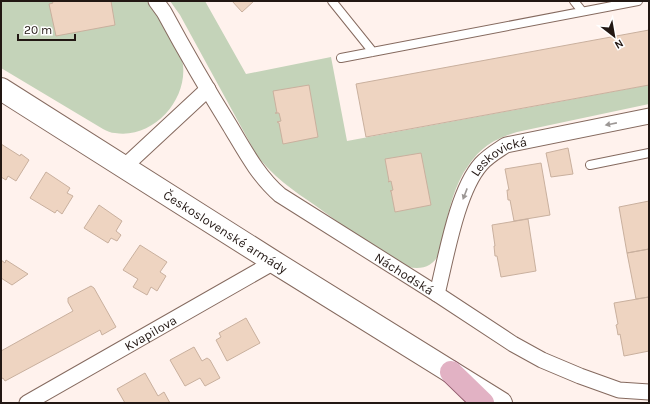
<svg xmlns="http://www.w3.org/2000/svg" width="650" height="404" font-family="Karla,sans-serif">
<rect width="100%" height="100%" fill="#fff2ed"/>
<path fill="#c4d3b9" d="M 1,1 L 149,1 C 161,17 181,45 183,65 C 187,101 153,139 115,133 C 111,133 107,131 103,129 L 1,68 Z
M 170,1 L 205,1 L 246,74 L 331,57 L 347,141 L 649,85 L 649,104 L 517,132 C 495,139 482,146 468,166 C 455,183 449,210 444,231 C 443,237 444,244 441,249 C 434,270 417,271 399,264 C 371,245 343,226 316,206 C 294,191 272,176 256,154 L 180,15 Z"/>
<path fill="#eed4c1" stroke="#c9b09e" d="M 52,1 L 111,1 L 115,25 L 56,36 L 49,4 L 53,3 Z
M 232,1 L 254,1 L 242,12 Z
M 649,30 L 649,85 L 366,137 L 356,84 Z
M 309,85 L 318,137 L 283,144 L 279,123 L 277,122 L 281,121 L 279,113 L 275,113 L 277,113 L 273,91 Z
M 1,144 L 20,156 L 21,154 L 29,160 L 16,181 L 8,176 L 6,180 L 1,177 Z
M 568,148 L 573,174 L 551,177 L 546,153 Z
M 421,153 L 431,205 L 395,212 L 391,191 L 390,191 L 393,190 L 391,181 L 388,182 L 389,181 L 385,159 Z
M 541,163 L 550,215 L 514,221 L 510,200 L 508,200 L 507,190 L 509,190 L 505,169 Z
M 46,172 L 70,188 L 67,193 L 73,196 L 62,214 L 57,210 L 55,213 L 30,198 Z
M 649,201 L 649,249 L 627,253 L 619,207 Z
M 99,205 L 122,221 L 116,231 L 121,235 L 117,241 L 111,238 L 108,243 L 84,228 Z
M 528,219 L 536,271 L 501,277 L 497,256 L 495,256 L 494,246 L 495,246 L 492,225 Z
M 140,245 L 167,262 L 160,272 L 166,276 L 157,291 L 151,287 L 147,295 L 133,287 L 138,279 L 123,270 Z
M 649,249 L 649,297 L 636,299 L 627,253 Z
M 1,260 L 5,263 L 6,260 L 28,274 L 12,285 L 1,278 Z
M 91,286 L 94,288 L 116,327 L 102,335 L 100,330 L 5,381 L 3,378 L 1,379 L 1,351 L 73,311 L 68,302 L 68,298 Z
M 649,297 L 649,351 L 624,356 L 620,334 L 618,335 L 617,329 L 616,325 L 618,324 L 614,303 Z
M 246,318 L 260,343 L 227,361 L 216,340 L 221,337 L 219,333 Z
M 194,347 L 202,361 L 207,358 L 210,360 L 220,378 L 205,386 L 200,378 L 185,386 L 170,360 Z
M 145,373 L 158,396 L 164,392 L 170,403 L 125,403 L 117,389 Z"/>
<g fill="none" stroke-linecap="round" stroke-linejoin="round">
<defs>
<path id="lane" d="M 332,1 L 373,52
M 574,1 L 582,11
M 341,58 L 638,1
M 590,165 L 649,153"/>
<g id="street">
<path id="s1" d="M 156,1 L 164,12 C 185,51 207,89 230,126 C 245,151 258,176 280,195 L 437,294 L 513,344 L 542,360 L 580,376 L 619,390 L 649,392"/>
<path d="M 124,167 L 208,89"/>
<path id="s2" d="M 437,294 C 446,258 457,191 481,164 C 488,156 497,151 506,145 L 649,116"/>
<path id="s3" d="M 27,403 L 274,262"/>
</g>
<g id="secondary">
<path id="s4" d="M 1,89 L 274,262 L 501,403"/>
</g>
<path id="primary" d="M 451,372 L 483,403"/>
</defs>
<use href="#lane" stroke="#856a5f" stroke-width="10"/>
<use href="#street" stroke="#856a5f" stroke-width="17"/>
<use href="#secondary" stroke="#856a5f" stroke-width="24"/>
<use href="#primary" stroke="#925b6d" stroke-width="24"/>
<use href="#lane" stroke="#fff" stroke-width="8"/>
<use href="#street" stroke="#fff" stroke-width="15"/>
<use href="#secondary" stroke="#fff" stroke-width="22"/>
<use href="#primary" stroke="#e2b2c4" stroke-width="22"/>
</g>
<defs><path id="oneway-solid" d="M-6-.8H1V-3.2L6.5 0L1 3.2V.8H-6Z"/></defs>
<g fill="#9c9795">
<use href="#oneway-solid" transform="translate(611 124) rotate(169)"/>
<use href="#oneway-solid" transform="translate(465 194) rotate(111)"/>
</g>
<g text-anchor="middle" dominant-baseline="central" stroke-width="3" stroke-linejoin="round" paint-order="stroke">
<g font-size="13" fill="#221713" stroke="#fff">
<text stroke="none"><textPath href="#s2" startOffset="158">Leskovická</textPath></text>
<text stroke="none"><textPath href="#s4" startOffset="266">Československé armády</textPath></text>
<text stroke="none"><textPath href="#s1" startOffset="378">Náchodská</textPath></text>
<text stroke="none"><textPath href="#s3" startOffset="142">Kvapilova</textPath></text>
</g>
</g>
<rect width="650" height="404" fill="none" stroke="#221713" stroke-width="4"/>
<g transform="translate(614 36) rotate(149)" stroke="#ffffff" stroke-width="3" paint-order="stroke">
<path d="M0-3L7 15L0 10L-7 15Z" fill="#221713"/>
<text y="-6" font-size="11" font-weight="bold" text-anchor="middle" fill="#221713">N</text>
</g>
<path d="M18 34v6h57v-6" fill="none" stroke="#221713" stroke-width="2"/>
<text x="24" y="34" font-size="12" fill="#221713" stroke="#ffffff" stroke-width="3" paint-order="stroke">20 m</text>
</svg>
